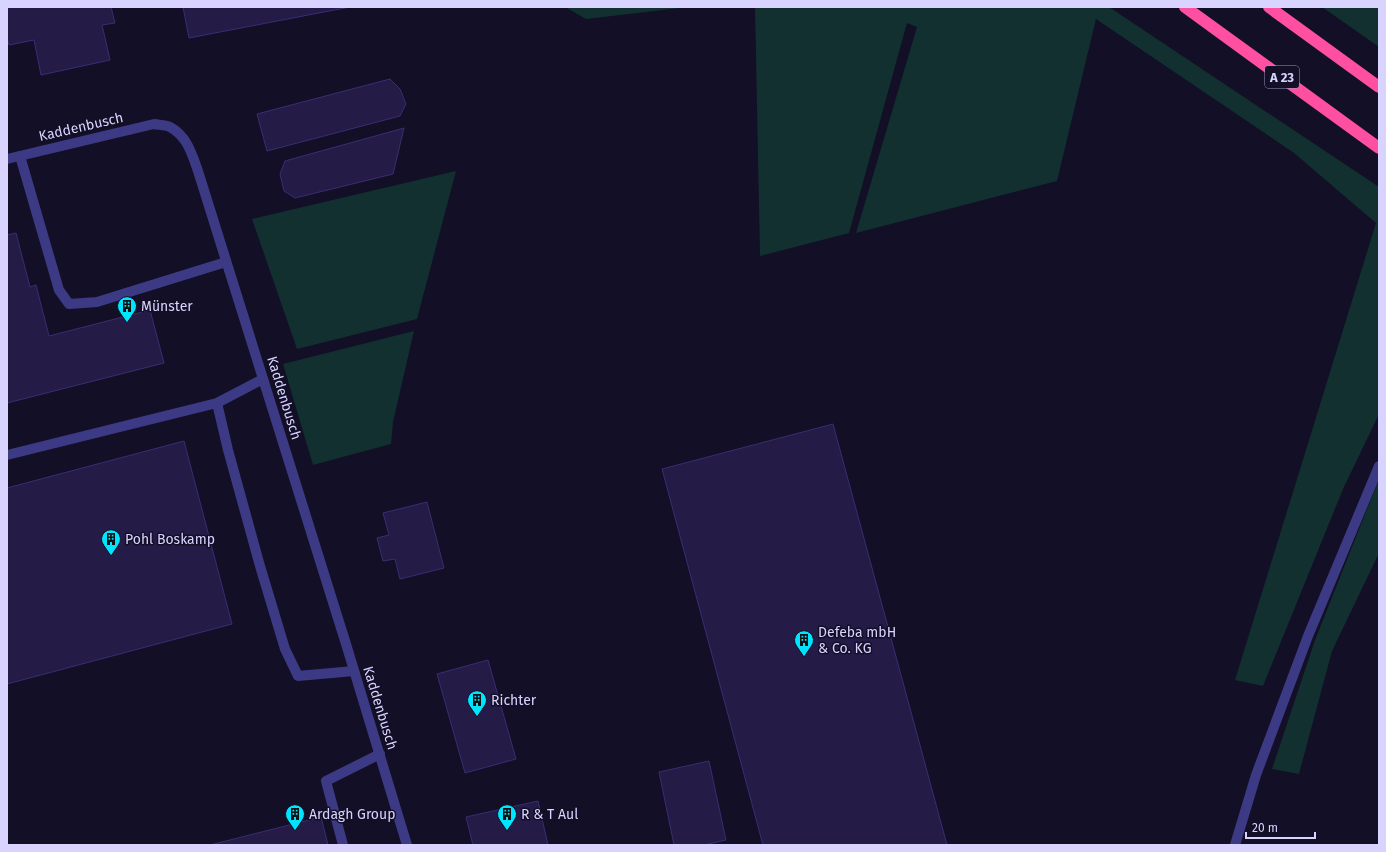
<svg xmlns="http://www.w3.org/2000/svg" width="1386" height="852" font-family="'Fira Sans',sans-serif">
<rect width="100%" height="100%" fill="#130f26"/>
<path fill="#12302f" d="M 565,7 L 689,7 L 586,19 Z
M 755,7 L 1109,7 L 1379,187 L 1379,414 L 1343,489 L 1263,686 L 1235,680 L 1376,223 L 1294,153 L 1096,19 L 1057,181 L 856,233 L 917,27 L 907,23 L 849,233 L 760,256 Z
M 1322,7 L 1379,7 L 1379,47 Z
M 456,171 L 417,319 L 297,349 L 252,219 Z
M 414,331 L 393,422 L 391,444 L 313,465 L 283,364 Z
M 1379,479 L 1379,553 L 1332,651 L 1299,774 L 1272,769 L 1315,640 Z"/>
<path fill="#241b47" stroke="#3b2d73" d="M 7,7 L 111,7 L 115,23 L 102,25 L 110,60 L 41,75 L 34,40 L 9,45 L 7,37 Z
M 183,7 L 350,7 L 189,38 Z
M 390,79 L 400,89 L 406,104 L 400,116 L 267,151 L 257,114 Z
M 404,128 L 393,174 L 295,198 L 284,191 L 280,174 L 285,161 Z
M 16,233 L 30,287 L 36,285 L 49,336 L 150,310 L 164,363 L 7,403 L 7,235 Z
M 833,424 L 947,845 L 763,845 L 662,469 Z
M 184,441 L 232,624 L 7,684 L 7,488 Z
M 427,502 L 444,568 L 400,579 L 395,559 L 383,561 L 377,538 L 389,535 L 383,513 Z
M 488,660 L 516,759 L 465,773 L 437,674 Z
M 709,761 L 726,840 L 704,845 L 674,845 L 659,772 Z
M 538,801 L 548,845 L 473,845 L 466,817 Z
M 321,817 L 328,845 L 210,845 Z"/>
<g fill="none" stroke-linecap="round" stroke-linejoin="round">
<path stroke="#3d3a85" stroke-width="10" d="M 20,156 L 59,290 L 69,304 L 97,302 L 226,262
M 263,379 L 217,403 L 228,450 L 260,566 L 285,649 L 298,676 L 354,671
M 7,455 L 217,403
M 343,845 L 326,781 L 380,754"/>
<path stroke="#3d3a85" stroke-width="10" d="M 7,159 L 154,124 C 159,125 165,125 170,127 C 187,136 192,154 198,171 L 346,644 L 407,845
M 1235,845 L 1256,775 L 1308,636 L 1379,466"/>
<path stroke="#ff4fa3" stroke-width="12" d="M 1185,7 L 1379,148
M 1269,7 L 1379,87"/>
</g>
<defs>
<symbol id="building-pin" viewBox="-11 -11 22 30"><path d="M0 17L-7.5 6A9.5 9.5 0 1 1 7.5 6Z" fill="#00e5ff" stroke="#130f26"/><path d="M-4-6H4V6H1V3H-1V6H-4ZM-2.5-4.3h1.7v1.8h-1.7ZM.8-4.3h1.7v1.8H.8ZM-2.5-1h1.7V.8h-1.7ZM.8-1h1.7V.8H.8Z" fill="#111"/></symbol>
</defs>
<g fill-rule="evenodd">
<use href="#building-pin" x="116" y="295" width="22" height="30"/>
<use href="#building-pin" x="100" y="528" width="22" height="30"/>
<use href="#building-pin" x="793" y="629" width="22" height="30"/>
<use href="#building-pin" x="466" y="689" width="22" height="30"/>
<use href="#building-pin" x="284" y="803" width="22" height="30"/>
<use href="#building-pin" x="496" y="803" width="22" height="30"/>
</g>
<g text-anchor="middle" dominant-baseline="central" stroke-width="3" stroke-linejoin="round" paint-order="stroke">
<rect fill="#130f26" stroke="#9e99be" stroke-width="1" x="1265" y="66" width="34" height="22" rx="3"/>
<g font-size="13" font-weight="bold" fill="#d9d4ff">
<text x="1282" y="77">A 23</text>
</g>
<g font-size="14" fill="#d9d4ff" stroke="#130f26">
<text transform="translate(81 127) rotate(-13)">Kaddenbusch</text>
<text transform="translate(284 398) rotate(73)">Kaddenbusch</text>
<text transform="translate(380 708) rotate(73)">Kaddenbusch</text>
</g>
<g font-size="14" fill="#d9d4ff" stroke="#130f26" text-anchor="start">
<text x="141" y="306">Münster</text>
<text x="125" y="539">Pohl Boskamp</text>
<text x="818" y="632">Defeba mbH<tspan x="818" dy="16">&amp; Co. KG</tspan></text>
<text x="491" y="700">Richter</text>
<text x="309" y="814">Ardagh Group</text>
<text x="521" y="814">R &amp; T Aul</text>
</g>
</g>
<rect width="1386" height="852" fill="none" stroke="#d9d4ff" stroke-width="16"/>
<path d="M1246 832v6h69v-6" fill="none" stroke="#d9d4ff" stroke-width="2"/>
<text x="1252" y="832" font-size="12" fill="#d9d4ff" stroke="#130f26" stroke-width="3" paint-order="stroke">20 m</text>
</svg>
